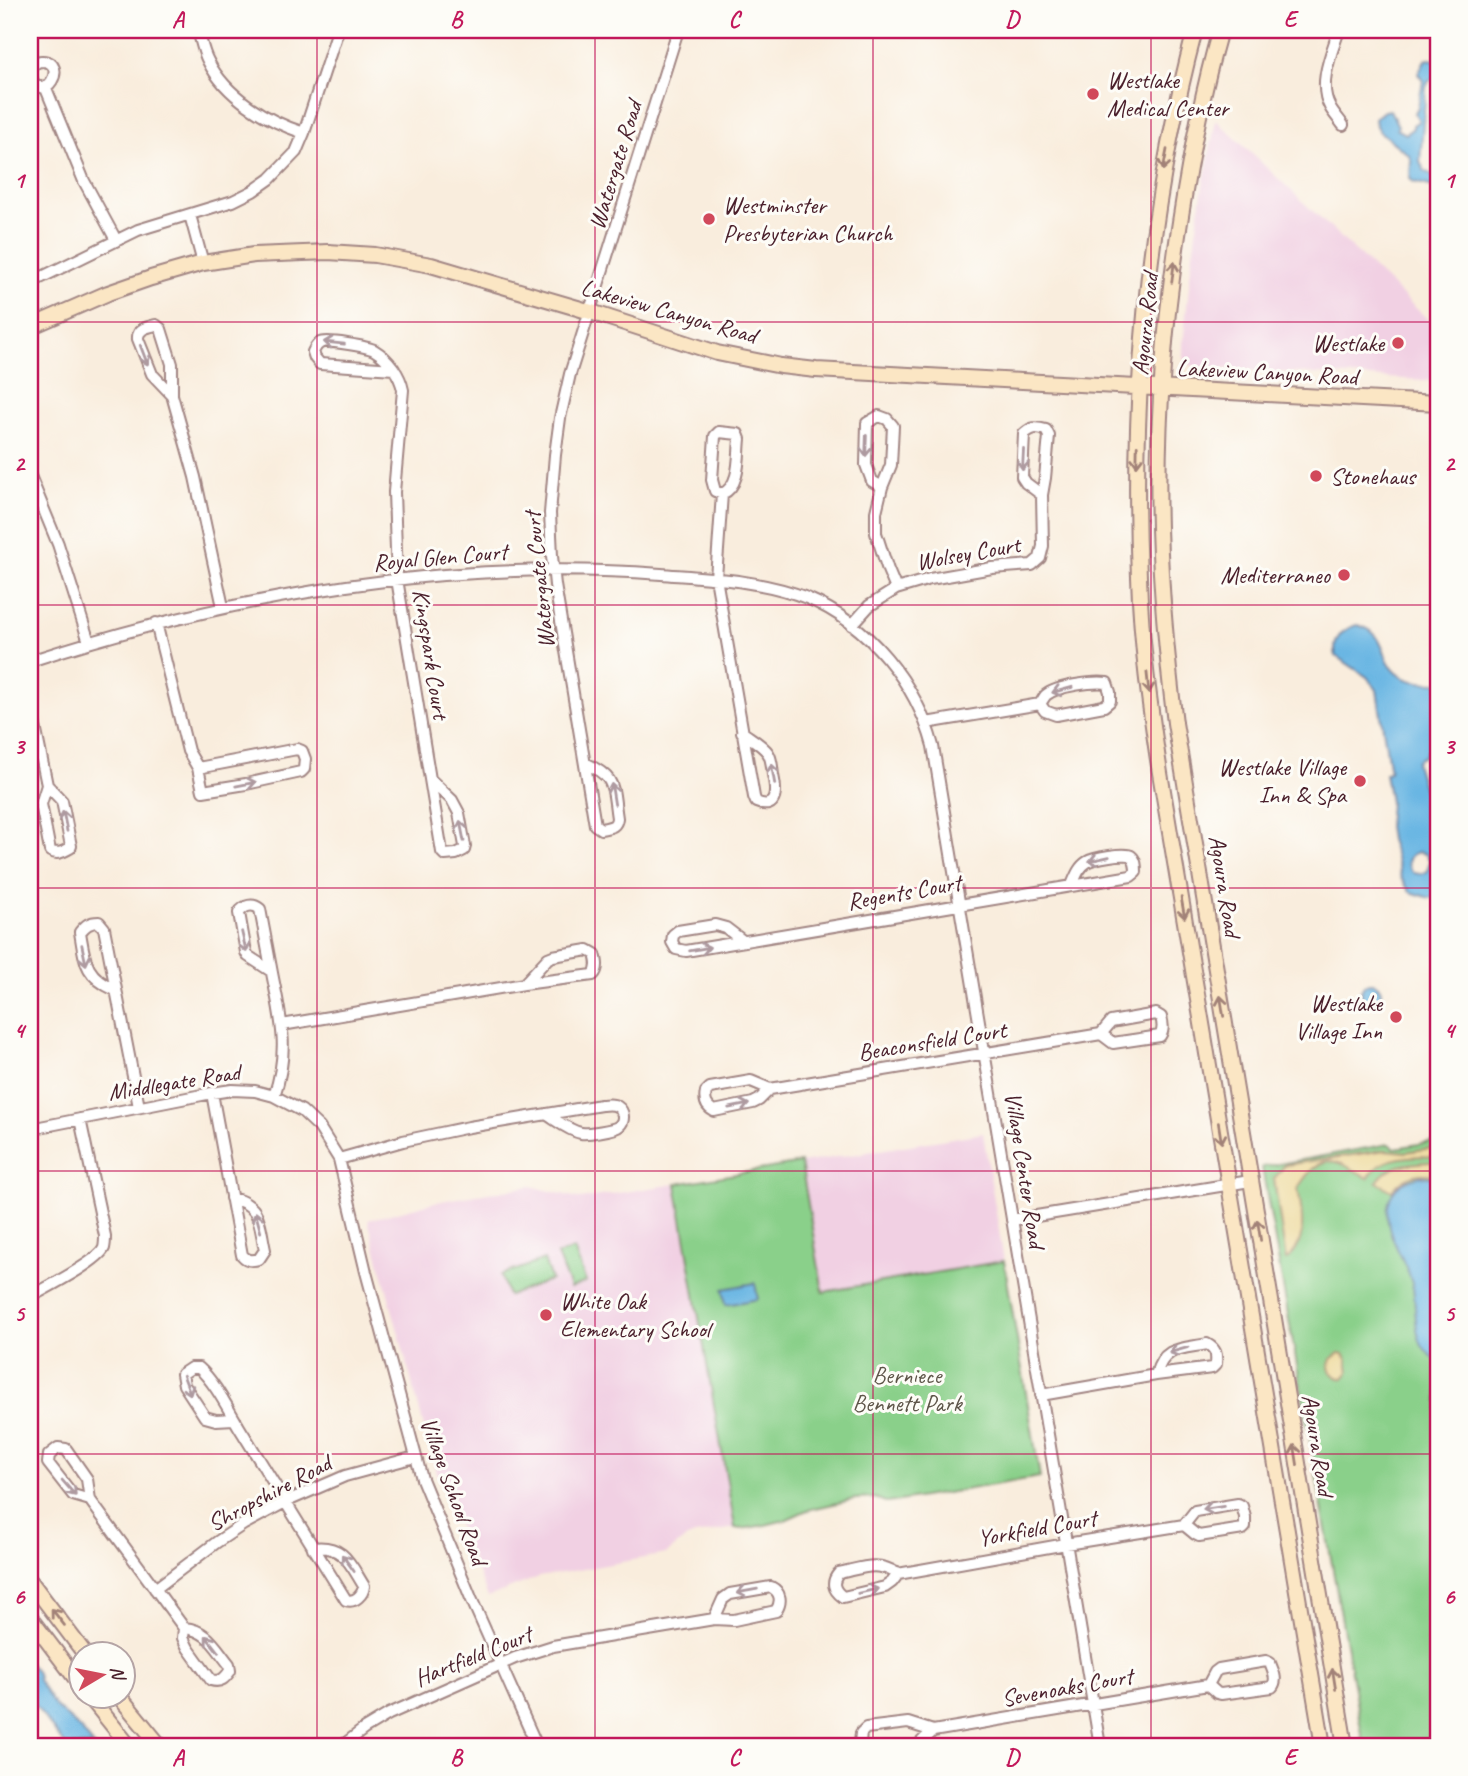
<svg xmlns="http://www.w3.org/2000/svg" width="1468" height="1776" font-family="Caveat,sans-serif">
<rect width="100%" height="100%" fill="#fdfcf7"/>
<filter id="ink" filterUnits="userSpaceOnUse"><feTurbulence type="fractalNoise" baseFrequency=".0143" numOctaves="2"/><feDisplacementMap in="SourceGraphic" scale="14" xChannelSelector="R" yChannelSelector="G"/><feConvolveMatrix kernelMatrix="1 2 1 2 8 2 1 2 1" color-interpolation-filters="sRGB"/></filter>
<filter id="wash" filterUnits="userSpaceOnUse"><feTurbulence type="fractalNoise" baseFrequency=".00686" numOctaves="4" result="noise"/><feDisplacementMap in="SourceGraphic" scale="28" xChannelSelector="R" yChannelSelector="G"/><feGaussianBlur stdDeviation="1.57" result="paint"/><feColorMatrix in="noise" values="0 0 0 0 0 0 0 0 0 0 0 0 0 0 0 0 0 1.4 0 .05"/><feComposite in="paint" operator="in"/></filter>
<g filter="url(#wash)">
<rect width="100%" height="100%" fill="#f9eddd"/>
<path fill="#f1d0e3" d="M 1216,120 L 1438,329 L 1438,381 L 1195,367 L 1186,362 L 1183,358 L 1183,344 L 1191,267 L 1203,186 Z
M 983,1133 L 1004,1261 L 823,1292 L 801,1163 Z
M 676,1184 L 735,1528 L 695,1535 L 685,1539 L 666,1554 L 539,1577 L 488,1597 L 437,1475 L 368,1220 L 435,1202 L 531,1186 L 581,1199 Z"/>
<path fill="#8ad08a" stroke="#6a785a" stroke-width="2" d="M 1438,754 L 1438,801 L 1425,769 L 1431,760 Z
M 1438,1141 L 1438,1746 L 1364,1746 L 1262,1167 L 1389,1144 L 1395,1148 Z
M 801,1163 L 823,1292 L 1004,1261 L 1040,1477 L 888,1503 L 875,1498 L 855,1499 L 807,1510 L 785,1520 L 765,1525 L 741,1529 L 735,1528 L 676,1184 Z
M 574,1249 L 586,1282 L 570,1288 L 557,1255 Z
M 544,1260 L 551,1280 L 508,1296 L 501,1275 Z"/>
<path fill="#eeda9e" stroke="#9c7c64" stroke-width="2" d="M 1438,1147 L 1438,1158 C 1425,1154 1392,1157 1380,1165 C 1375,1168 1371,1174 1368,1178 C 1335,1159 1322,1149 1298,1188 C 1302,1213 1309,1243 1286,1260 L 1274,1179 L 1285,1165 L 1385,1150 L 1406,1152 Z
M 1431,1162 L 1438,1164 L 1438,1176 C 1420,1171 1404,1175 1392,1191 L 1377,1182 C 1387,1164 1413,1163 1431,1162 Z
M 1339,1353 L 1344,1354 L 1347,1359 L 1349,1372 L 1344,1378 C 1337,1379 1331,1374 1329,1368 L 1331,1359 Z"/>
<path fill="#69b6e3" stroke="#5a6a87" stroke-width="2" fill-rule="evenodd" d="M 1430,59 L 1438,61 L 1438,76 L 1429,81 L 1426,87 L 1420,162 L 1424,170 L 1438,179 L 1438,188 L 1414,182 L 1410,179 L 1411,160 L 1409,155 L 1379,131 L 1376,126 L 1375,118 L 1384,111 L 1390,110 L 1398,126 L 1397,129 L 1406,134 L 1413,128 L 1413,125 L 1419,121 L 1415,113 L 1418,107 L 1423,81 L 1418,74 L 1425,60 Z
M 1357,625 C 1393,633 1375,668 1410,680 C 1418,683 1429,683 1438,683 L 1438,712 L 1435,725 L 1438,731 L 1437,735 L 1424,756 L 1417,760 L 1416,763 L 1430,809 L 1438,822 L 1438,896 L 1430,898 L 1410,892 L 1401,878 L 1395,854 L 1390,840 L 1388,826 L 1390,802 L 1385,773 L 1390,772 L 1377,690 L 1367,677 L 1336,656 C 1332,640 1342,629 1357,625 ZM 1419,852 L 1426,854 L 1430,861 L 1427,871 L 1421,874 L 1414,873 C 1405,865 1407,854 1419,852 Z
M1361 993a10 10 0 1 1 20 0a10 10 0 1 1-20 0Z
M 1421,1176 L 1438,1178 L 1438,1361 C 1410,1345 1418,1315 1413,1288 C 1407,1256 1377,1230 1391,1196 C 1397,1183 1408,1179 1421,1176 Z
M 755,1283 L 758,1299 L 726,1305 L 723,1289 Z
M 30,1664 L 37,1673 L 38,1680 L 55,1706 L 80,1729 L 94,1746 L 66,1746 L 30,1699 Z"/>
</g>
<g filter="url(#ink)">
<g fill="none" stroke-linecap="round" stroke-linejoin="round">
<defs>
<path id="street" d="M 198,30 C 201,40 203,52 208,61 C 226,97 267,121 304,133
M 1339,30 C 1332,52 1317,84 1330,107 C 1333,113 1339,119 1343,125
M 30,71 C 33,66 35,61 42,61 C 70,62 44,108 30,76
M 45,86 L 84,181 L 116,240
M 190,215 L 203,263
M 30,283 L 138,230 L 233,201 L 253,191 L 270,179 L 296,152 L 304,133 L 338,30
M 394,369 L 320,364 L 315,358 L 313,352 C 315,348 316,345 320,343 C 326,339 368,347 374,350 C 389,359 400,375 403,390 L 394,492 L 397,579 L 442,852 L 445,855 L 456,854 L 464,850 L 465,846 L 459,813 L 452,800 L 431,780
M 172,395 L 152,374 L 138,339 C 137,329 147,327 156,325 L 161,329 L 172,364 L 172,395 L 195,477 L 223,607
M 30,426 L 30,432
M 719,432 L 738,434 L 740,439 C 738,456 741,486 722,494 L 715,491 L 712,480 L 715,436 Z
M 30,476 L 58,544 L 89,642
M 882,487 L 872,481 L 866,465 L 867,423 L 879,416 L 887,419 L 893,426 L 891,465 L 882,487 L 876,512 L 876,533 L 888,570 L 896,589
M 722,494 L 716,578 L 754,797 L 756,802 C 779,812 776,788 773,775 C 772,768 772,759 768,753 C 763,745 750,738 742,732
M 156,623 L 188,751 L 198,768 L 203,791 L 246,784 L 301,772 L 304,769 L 305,759 L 302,751 L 297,749 L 198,768
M 852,625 L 869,606 L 896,589 L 930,579 L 992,568 L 1032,565 L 1040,558 L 1043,546 L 1042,495 L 1045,478 L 1049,436 L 1046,430 C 1036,427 1032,427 1024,434 L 1022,477 L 1026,483 L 1042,495
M 30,661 C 233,595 447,558 661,574 C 710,578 761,580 807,598 C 869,624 916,683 933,746 L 1100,1746
M 30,702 L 47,785 L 41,804 L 50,851 C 57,855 63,852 70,848 L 71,846 L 62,801 L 47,785
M 926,723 L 1040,704 C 1042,701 1044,697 1046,695 C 1057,686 1094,681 1107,683 L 1110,692 L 1110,701 L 1104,706 L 1056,715 L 1045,711 L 1040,704
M 585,763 C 617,778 612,786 617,818 C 616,828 609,827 601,829 L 595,825 L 555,585 L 552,556 L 550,513 L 555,455 L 560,418 L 570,374 L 678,30
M 743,941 L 726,928 L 715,925 L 678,931 L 673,935 L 672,942 L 676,949 L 686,951 L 1131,876 L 1136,872 C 1136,866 1136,860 1131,856 C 1126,852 1093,858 1087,862 C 1079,867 1076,876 1072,885
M 271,971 L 248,956 L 246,952 L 239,913 C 244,905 253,903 260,909 C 264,930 268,952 272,973 C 281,1019 290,1050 274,1096
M 115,990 C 85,976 85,962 80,932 C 86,925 89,922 99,922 L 104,928 L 139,1107
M 1156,1014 L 1161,1017 C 1163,1024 1164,1030 1160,1036 L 1113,1043 L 1101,1034 L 1111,1022 Z
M 282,1025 L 524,984 L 593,975 C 599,969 597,961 595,954 L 588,950 L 553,956 L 548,958 L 524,984
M 770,1089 L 759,1100 L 753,1103 L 714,1111 C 706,1107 704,1101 706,1092 L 710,1088 L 751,1081 L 770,1089 L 1101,1034
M 212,1093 L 242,1255 C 247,1261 252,1261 259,1259 L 265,1250 C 259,1223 262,1205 231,1198
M 30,1129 L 212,1093 L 232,1090 L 255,1091 L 274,1096 L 302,1111 L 319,1127 L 339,1159 L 366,1272 L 422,1479 L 471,1598 L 537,1746
M 339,1159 L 403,1141 L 469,1127 L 601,1105 C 606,1105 613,1103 618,1107 C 624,1111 625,1121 619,1126 C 615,1130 587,1134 581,1133 C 569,1131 556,1120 546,1114
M 1012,1220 L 1250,1181
M 30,1297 C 44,1289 99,1261 104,1248 C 105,1244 105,1240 105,1236 L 80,1119
M 1041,1395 L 1156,1375 L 1212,1368 L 1216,1364 C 1217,1354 1216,1349 1207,1344 C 1182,1349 1163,1346 1156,1375
M 234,1419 L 216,1420 L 205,1417 L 184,1385 L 182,1374 L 191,1368 L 199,1368 C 216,1383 231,1415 244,1435 C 278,1490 312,1545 346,1600 C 355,1603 363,1595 364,1586 C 350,1564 344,1544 313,1548
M 90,1500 L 73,1495 L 48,1463 L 49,1455 L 58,1448 L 66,1449 L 87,1479 L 90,1500 L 184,1628 L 183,1638 L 188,1648 L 211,1680 C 221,1683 225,1678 230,1671 L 229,1664 C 215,1647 208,1630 184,1628
M 898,1574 L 892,1582 L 885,1587 L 843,1597 C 833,1590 831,1582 839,1573 C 862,1568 877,1560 898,1574 L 1066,1544 L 1184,1525 L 1195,1511 L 1238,1504 L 1242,1506 L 1245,1517 L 1245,1527 L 1243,1529 L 1199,1536 L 1195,1534 L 1184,1525
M 155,1589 L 217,1542 L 244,1524 L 285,1502 L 345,1476 L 415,1457
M 1266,1661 L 1270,1663 C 1273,1671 1278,1680 1272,1687 L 1221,1694 L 1217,1693 L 1208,1685 L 1215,1672 L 1219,1669 Z
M 342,1746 L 364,1729 L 389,1714 L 515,1658 L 553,1646 L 714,1619 L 734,1620 L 776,1611 C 782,1602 781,1592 771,1587 L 730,1594 L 723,1599 L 714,1619
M 861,1746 L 860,1743 L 861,1733 L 866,1728 L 908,1723 L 933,1731 L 1208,1685
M 917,1746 L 933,1731"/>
<path id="secondary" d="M 1195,30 C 1148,208 1131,393 1139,577 C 1141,643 1150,708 1160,773 L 1323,1746
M 1220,30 C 1202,93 1190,157 1180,222 C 1164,323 1156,425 1159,528 C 1161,593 1167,658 1175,723 L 1345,1746
M 30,327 L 108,293 L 151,278 L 203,263 L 254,255 L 328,252 L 375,255 L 431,265 L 591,312 L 717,353 L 781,366 L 816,370 L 1438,403
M 30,1581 L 85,1654
M 30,1618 L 80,1684
M 89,1696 L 129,1746
M 119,1696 L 160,1746"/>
</defs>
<use href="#street" stroke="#a28684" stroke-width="14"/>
<use href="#secondary" stroke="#a28684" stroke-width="18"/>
<use href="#street" stroke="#fff" stroke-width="10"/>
<use href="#secondary" stroke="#fbe6c4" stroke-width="14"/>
</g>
<defs><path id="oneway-shaft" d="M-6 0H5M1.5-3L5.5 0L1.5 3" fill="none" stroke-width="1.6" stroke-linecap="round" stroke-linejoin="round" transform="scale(1.75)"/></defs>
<g stroke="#a28278">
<use href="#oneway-shaft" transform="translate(1165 160) rotate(101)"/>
<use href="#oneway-shaft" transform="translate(1173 272) rotate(-83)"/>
<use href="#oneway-shaft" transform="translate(1137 456) rotate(91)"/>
<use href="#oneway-shaft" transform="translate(1148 683) rotate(84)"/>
<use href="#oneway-shaft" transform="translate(1183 908) rotate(80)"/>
<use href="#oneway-shaft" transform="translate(1222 1006) rotate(-99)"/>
<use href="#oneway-shaft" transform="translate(1220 1133) rotate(81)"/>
<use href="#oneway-shaft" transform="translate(1259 1230) rotate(-99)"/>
<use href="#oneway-shaft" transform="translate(1296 1455) rotate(-99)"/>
<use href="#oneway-shaft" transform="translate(58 1617) rotate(-128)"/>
<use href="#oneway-shaft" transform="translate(1334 1679) rotate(-99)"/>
</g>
<g stroke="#ae9aa0">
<use href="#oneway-shaft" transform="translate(334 343) rotate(-174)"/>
<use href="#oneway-shaft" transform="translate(144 355) rotate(69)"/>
<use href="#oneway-shaft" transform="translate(866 446) rotate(92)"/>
<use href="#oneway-shaft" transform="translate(1023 460) rotate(93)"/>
<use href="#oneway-shaft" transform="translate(1062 690) rotate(165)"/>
<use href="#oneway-shaft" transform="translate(773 774) rotate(-100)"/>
<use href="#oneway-shaft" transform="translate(246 784) rotate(-11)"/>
<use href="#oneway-shaft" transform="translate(613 794) rotate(-99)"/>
<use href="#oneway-shaft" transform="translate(65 821) rotate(-101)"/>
<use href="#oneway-shaft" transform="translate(462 831) rotate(-101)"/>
<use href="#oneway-shaft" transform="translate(1099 859) rotate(167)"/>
<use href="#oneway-shaft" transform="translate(244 942) rotate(77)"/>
<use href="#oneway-shaft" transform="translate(700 949) rotate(-10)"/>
<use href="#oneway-shaft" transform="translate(84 955) rotate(78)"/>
<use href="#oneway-shaft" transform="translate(739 1106) rotate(-11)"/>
<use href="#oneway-shaft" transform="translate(258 1222) rotate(-105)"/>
<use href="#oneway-shaft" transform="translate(1179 1350) rotate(164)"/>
<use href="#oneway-shaft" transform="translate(187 1385) rotate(69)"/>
<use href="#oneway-shaft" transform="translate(69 1488) rotate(49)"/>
<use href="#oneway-shaft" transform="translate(1213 1508) rotate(171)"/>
<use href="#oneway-shaft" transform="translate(348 1563) rotate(-126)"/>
<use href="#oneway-shaft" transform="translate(747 1591) rotate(170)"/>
<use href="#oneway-shaft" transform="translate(868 1591) rotate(-13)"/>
<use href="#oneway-shaft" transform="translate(212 1644) rotate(-128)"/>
</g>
</g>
<path fill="none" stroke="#c2185b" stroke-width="2" stroke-opacity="0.55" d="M 317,30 L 317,1746M 595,30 L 595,1746M 873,30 L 873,1746M 1151,30 L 1151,1746M 30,322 L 1438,322M 30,605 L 1438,605M 30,888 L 1438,888M 30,1171 L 1438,1171M 30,1454 L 1438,1454"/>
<g fill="#d1495b" stroke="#fdfcf7" stroke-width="2.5">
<circle cx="1093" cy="94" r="7"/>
<circle cx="709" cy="219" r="7"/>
<circle cx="1398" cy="343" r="7"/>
<circle cx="1316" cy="476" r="7"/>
<circle cx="1344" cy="575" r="7"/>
<circle cx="1360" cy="781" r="7"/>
<circle cx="1396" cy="1017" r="7"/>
<circle cx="546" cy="1315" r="7"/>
</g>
<g text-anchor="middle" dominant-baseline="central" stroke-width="6" stroke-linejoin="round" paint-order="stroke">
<g font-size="24" fill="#4a1f2b" stroke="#fdfcf7" text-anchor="start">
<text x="1107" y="80">Westlake<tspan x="1107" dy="28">Medical Center</tspan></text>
<text x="723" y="205">Westminster<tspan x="723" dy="28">Presbyterian Church</tspan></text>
<text x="1384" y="343" text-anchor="end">Westlake</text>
<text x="1330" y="476">Stonehaus</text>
<text x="1330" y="575" text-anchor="end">Mediterraneo</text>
<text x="1346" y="767" text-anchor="end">Westlake Village<tspan x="1346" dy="28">Inn &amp; Spa</tspan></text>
<text x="1382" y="1003" text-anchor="end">Westlake<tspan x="1382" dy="28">Village Inn</tspan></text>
<text x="560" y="1301">White Oak<tspan x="560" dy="28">Elementary School</tspan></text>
</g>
<g font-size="24" fill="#4a1f2b" stroke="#fdfcf7">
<text transform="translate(615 165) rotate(-73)">Watergate Road</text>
<text transform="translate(669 311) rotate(16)">Lakeview Canyon Road</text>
<text transform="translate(1145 324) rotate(-84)">Agoura Road</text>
<text transform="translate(1267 372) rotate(3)">Lakeview Canyon Road</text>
<text transform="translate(968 553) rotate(-10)">Wolsey Court</text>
<text transform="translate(440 557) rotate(-5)">Royal Glen Court</text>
<text transform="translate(539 580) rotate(-96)">Watergate Court</text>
<text transform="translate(431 654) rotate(81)">Kingspark Court</text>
<text transform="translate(1225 886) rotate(81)">Agoura Road</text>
<text transform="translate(904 892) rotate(-10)">Regents Court</text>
<text transform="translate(932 1041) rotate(-9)">Beaconsfield Court</text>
<text transform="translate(174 1082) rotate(-9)">Middlegate Road</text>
<text transform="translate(1025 1170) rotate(81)">Village Center Road</text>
<text transform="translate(1318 1445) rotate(81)">Agoura Road</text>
<text transform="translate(454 1491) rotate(70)">Village School Road</text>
<text transform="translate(269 1493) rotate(-28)">Shropshire Road</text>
<text transform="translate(1037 1528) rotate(-10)">Yorkfield Court</text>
<text transform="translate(473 1656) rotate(-22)">Hartfield Court</text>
<text transform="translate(1067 1687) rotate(-10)">Sevenoaks Court</text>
</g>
<g font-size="24" fill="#5d5448" stroke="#fdfcf7">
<text x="907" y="1375">Berniece<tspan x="907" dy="28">Bennett Park</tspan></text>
</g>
</g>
<rect width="1468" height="1776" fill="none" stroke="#fdfcf7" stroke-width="77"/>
<g transform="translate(102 1675) rotate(80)"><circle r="33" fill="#fdfcf7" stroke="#b5a4a5" stroke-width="2"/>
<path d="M0-5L12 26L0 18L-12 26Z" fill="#d1495b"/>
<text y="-10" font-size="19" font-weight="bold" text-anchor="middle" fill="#4a1f2b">N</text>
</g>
<rect x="38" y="38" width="1392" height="1700" fill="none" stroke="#c2185b" stroke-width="2.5"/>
<g font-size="23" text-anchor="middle" font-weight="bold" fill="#c2185b">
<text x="178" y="27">A</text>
<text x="456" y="27">B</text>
<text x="734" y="27">C</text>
<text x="1012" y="27">D</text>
<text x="1290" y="27">E</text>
<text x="19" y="188">1</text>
<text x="1449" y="188">1</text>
<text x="19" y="471">2</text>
<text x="1449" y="471">2</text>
<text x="19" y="754">3</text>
<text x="1449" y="754">3</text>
<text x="19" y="1038">4</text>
<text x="1449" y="1038">4</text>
<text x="19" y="1321">5</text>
<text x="1449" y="1321">5</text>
<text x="19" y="1604">6</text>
<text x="1449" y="1604">6</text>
<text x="178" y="1765">A</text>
<text x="456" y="1765">B</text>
<text x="734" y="1765">C</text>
<text x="1012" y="1765">D</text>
<text x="1290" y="1765">E</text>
</g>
</svg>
